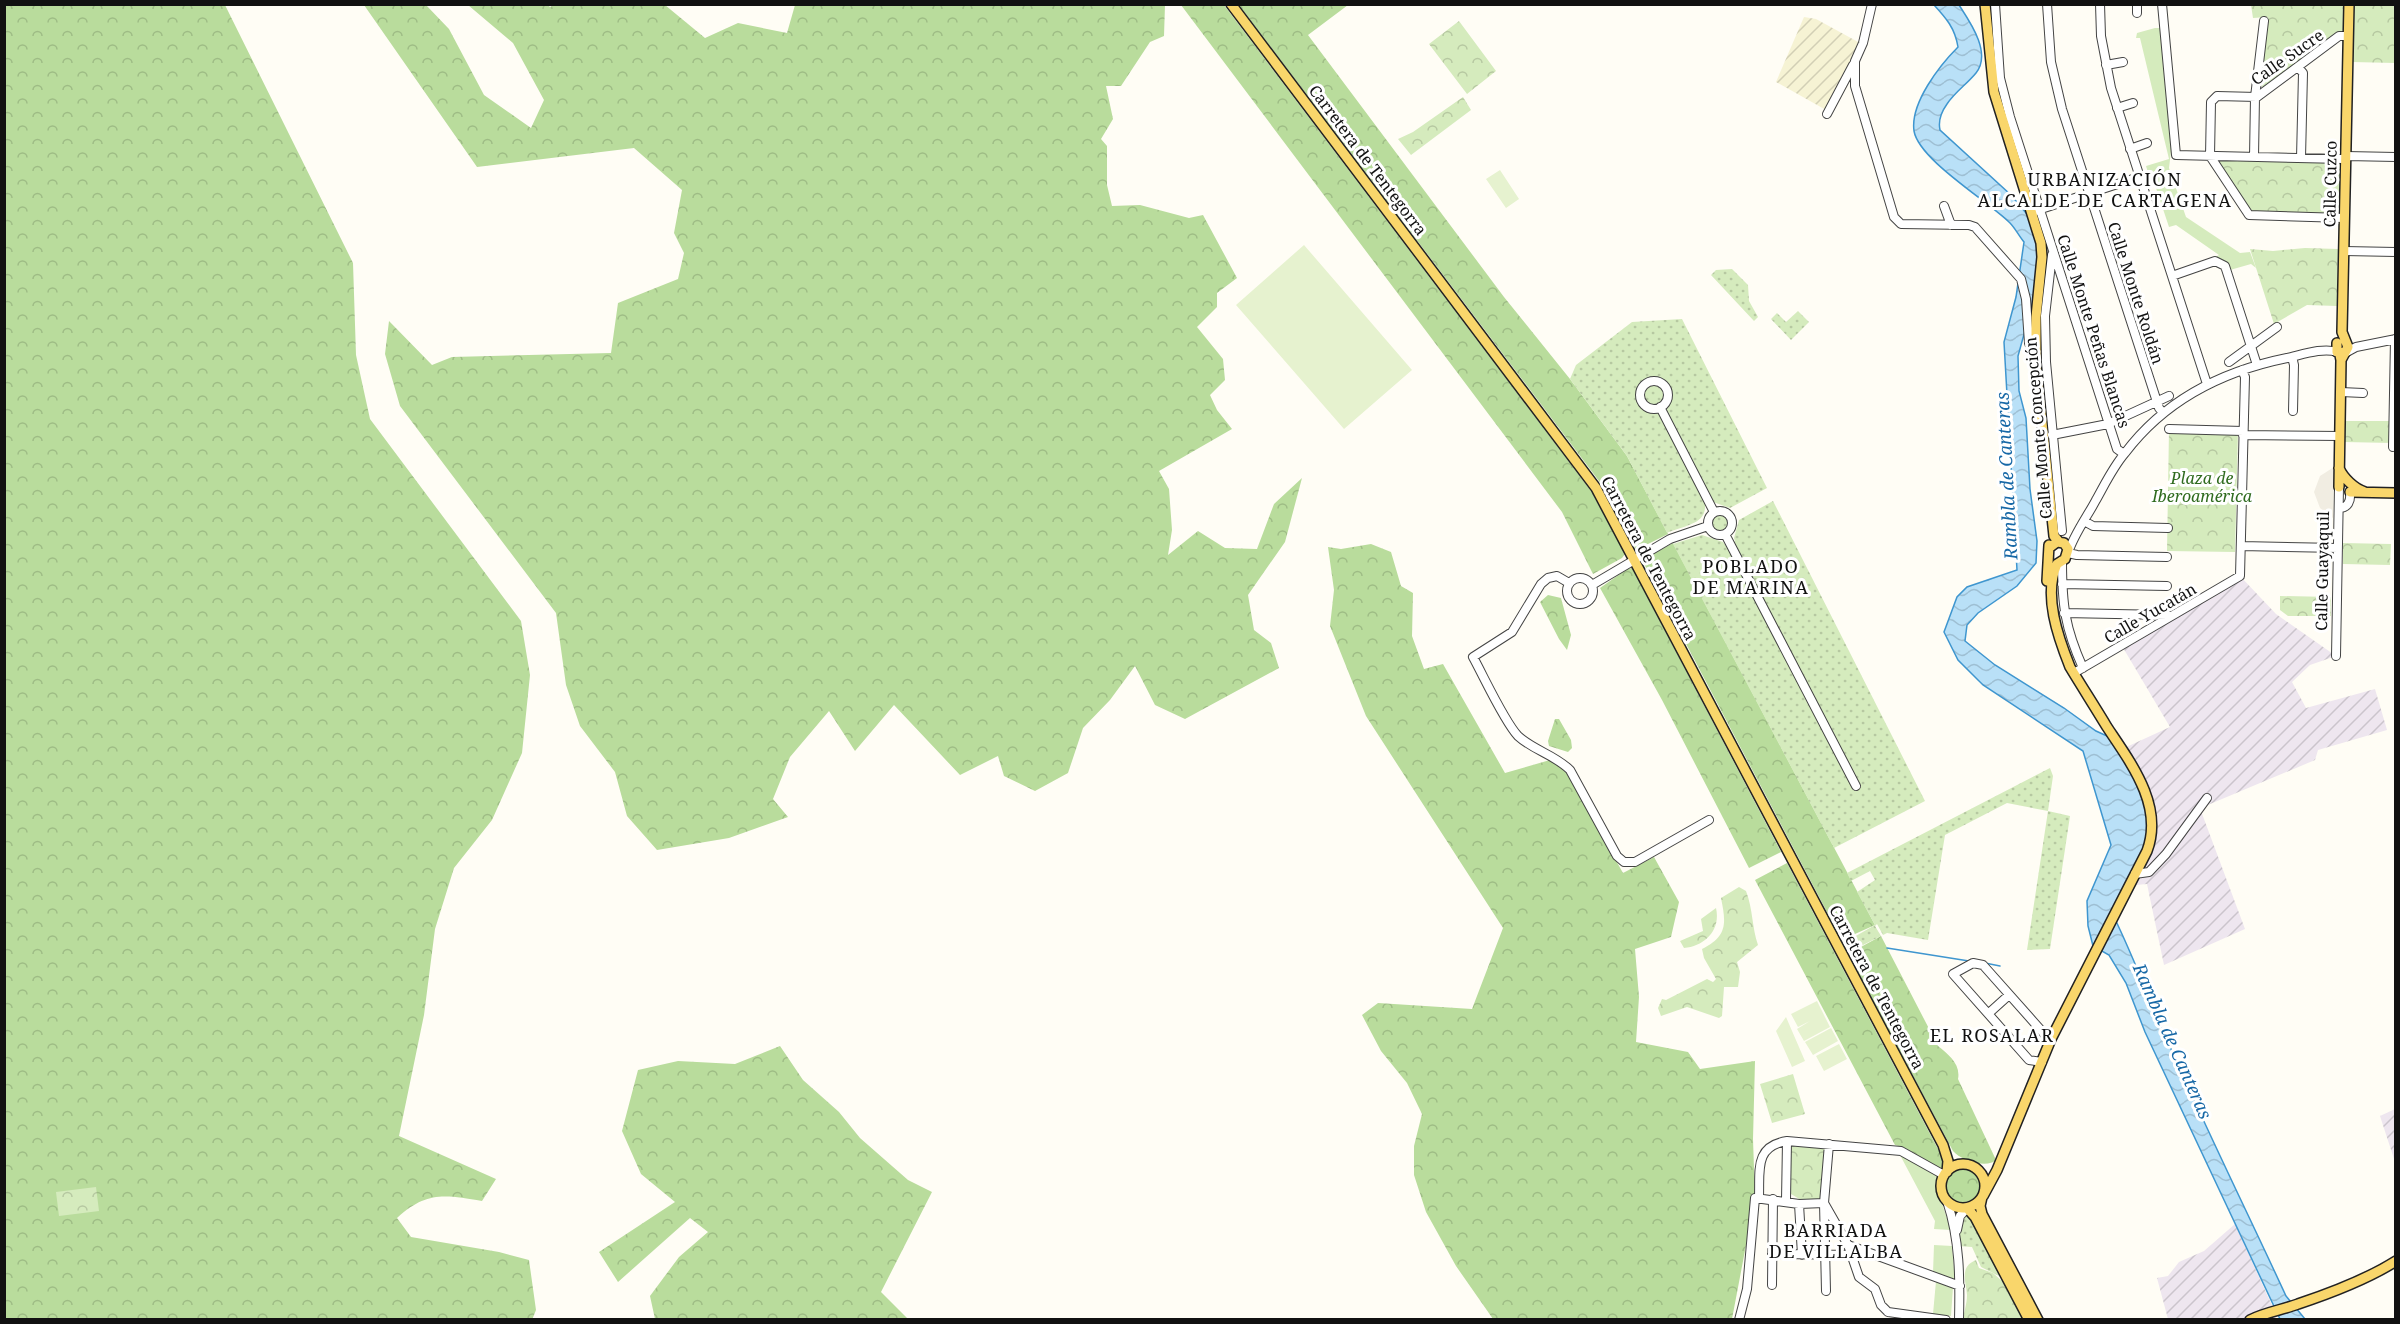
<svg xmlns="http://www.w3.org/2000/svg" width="2400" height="1324" font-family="'Noto Serif',serif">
<defs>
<pattern id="industrial-furrows" width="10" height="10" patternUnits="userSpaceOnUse" patternTransform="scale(1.5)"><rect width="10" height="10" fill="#eee6ef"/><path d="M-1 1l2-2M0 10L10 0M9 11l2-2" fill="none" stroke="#cbc4cc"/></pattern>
<pattern id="farmland-furrows" width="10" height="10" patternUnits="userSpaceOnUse" patternTransform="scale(1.5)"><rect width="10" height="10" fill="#f6f3d4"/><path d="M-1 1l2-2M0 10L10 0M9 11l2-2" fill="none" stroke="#d2cfb5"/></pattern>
<pattern id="forest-crowns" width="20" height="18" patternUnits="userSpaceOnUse" patternTransform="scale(1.5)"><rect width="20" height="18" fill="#b9dc9c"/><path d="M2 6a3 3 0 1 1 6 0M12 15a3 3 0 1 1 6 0" fill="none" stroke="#9ebc85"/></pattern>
<pattern id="park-crowns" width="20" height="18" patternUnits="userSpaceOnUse" patternTransform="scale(1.5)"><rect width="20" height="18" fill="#d5ebbd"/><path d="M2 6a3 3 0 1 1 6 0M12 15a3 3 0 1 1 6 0" fill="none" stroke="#b6c8a1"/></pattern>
<pattern id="garden-dots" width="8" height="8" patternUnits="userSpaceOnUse" patternTransform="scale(1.5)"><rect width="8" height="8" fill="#d5ebbd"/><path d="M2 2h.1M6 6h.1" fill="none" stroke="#b6c8a1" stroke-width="1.8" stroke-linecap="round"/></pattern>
<pattern id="water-waves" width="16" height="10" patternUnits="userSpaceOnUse" patternTransform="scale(1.5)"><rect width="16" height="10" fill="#b9e0f7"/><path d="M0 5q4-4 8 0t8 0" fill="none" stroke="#9ebfd3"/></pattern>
</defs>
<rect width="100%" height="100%" fill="#fffdf5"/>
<path fill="url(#industrial-furrows)" d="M 2240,576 L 2276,614 L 2336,656 L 2310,665 L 2292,682 L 2306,708 L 2375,689 L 2387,730 L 2318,750 L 2315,760 L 2203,807 L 2201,811 L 2245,929 L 2164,965 L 2147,884 L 2136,885 L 2132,881 L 2122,749 L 2170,727 L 2122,646 Z
M 2395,1109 L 2395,1162 L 2380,1116 Z
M 2235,1224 L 2274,1310 L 2276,1319 L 2168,1319 L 2157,1278 L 2168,1276 L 2179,1262 L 2204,1251 Z"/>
<path fill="url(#farmland-furrows)" d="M 1804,17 L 1816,19 L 1860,43 L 1826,110 L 1776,82 Z"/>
<path fill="#d5ebbd" d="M 2155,28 L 2161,28 L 2172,143 L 2169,168 L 2186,217 L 2240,253 L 2250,252 L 2256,268 L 2251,264 L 2230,270 L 2228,263 L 2215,257 L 2219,255 L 2176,225 L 2169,227 L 2154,182 L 2151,182 L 2146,166 L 2169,159 L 2140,38 L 2136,38 L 2137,33 Z
M 1900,1155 L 1938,1176 L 1937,1189 L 1951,1230 L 1934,1229 L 1935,1221 Z
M 1934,1245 L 1952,1246 L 1955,1281 L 1933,1273 Z
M 1936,1281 L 1953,1287 L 1951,1316 L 1933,1314 Z"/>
<path fill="url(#forest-crowns)" d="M 547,4 L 550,7 L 556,4 L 665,5 L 705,38 L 738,23 L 787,33 L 795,5 L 1165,5 L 1164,36 L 1150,42 L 1121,86 L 1106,86 L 1113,119 L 1101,139 L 1107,146 L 1107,185 L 1112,206 L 1140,205 L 1189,218 L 1203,215 L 1237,278 L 1217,293 L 1217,307 L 1197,327 L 1223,359 L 1225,380 L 1210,395 L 1217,410 L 1232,429 L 1159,471 L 1169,489 L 1172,530 L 1168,555 L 1198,531 L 1225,548 L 1257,549 L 1274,504 L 1302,478 L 1285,542 L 1248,595 L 1254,630 L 1271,643 L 1279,668 L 1185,719 L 1155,705 L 1135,666 L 1110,700 L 1083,728 L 1068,773 L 1035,791 L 1004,776 L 998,756 L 960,775 L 894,705 L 855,751 L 829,711 L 790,757 L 773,799 L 788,817 L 729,838 L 657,850 L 627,816 L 615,772 L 580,726 L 566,685 L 556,613 L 400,406 L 385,354 L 389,321 L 432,365 L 452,357 L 611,353 L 618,303 L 678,279 L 684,253 L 674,233 L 682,190 L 634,148 L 477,167 L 364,5 L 426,5 L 449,29 L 484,95 L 531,128 L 544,100 L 513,43 L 468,5 Z
M 5,5 L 225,5 L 353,263 L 356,355 L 370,419 L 521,621 L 530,675 L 522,753 L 492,820 L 454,868 L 435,929 L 424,1015 L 399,1136 L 496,1179 L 482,1201 C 444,1195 427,1191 397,1218 L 411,1237 L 499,1252 L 529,1260 L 536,1310 L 532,1320 L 5,1320 Z
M 1181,5 L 1224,5 L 1591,491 L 1625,554 L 1622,558 L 1593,574 L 1562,512 Z
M 1239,5 L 1348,5 L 1308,35 L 1504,297 L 1570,379 L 1627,456 L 1668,534 L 1636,550 L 1602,485 Z
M 1673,543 L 1875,925 L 1846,938 L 1838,933 L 1642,560 Z
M 1371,544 L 1391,552 L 1401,586 L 1413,593 L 1412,636 L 1424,669 L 1443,664 L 1505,773 L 1550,760 L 1566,772 L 1623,873 L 1654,857 L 1679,902 L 1671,937 L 1635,949 L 1639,997 L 1636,1042 L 1688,1052 L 1700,1069 L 1755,1061 L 1753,1139 L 1755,1198 L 1732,1319 L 1493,1319 L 1456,1266 L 1426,1212 L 1414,1175 L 1414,1146 L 1422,1114 L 1407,1083 L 1381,1051 L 1362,1015 L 1378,1003 L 1472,1009 L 1503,928 L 1366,716 L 1330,626 L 1334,590 L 1328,547 L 1341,549 Z
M 1632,568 L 1781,852 L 1749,868 L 1662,700 L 1600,588 L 1627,569 Z
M 1548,595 L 1561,598 L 1571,635 L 1567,650 L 1559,639 L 1540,602 Z
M 1555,719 L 1559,719 L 1571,740 L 1572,748 L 1568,752 L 1549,746 L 1548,741 Z
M 1787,863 L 1938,1149 L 1943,1160 L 1942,1170 L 1905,1148 L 1895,1145 L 1755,880 Z
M 1881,936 L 1938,1046 C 1948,1054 1961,1064 1958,1079 L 1996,1160 C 1987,1169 1960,1160 1953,1151 L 1858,972 L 1855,953 L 1859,948 Z
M 780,1046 L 803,1080 L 839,1112 L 860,1138 L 908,1180 L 932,1192 L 881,1292 L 908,1319 L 655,1319 L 650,1296 L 679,1257 L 708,1232 L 690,1218 L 618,1282 L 599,1252 L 675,1202 L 641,1174 L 622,1131 L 638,1070 L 678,1061 L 735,1064 Z
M1941 1186a22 22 0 1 1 44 0a22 22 0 1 1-44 0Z"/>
<path fill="url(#park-crowns)" d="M 2251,5 L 2343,5 L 2343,30 L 2264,88 L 2260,85 L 2268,17 L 2253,18 Z
M 2353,5 L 2395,5 L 2395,63 L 2352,62 Z
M 1459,21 L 1496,71 L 1467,94 L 1429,44 Z
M 1463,97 L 1471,110 L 1411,155 L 1398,139 L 1413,132 Z
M 2221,159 L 2337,161 L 2340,165 L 2339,212 L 2336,214 L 2250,212 L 2218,163 Z
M 2305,248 L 2338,249 L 2337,306 L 2307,305 L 2274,324 L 2250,249 L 2273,251 Z
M 2345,421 L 2393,421 L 2393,443 L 2344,442 Z
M 2169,429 L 2238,431 L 2235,552 L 2167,551 Z
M 2343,543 L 2391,544 L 2390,565 L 2343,564 Z
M 2280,596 L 2331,597 L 2331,616 L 2288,616 L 2280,610 Z
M 1739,887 L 1746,891 C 1753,909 1752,928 1758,945 L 1737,962 L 1740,972 L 1738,987 L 1724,987 L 1722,1016 L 1719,1018 L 1687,1007 L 1661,1016 L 1658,1008 L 1662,999 L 1666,1000 L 1707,979 L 1713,982 L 1716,979 L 1704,958 L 1702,949 C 1728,936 1726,923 1721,898 Z
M 1716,908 C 1721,930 1705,946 1684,948 L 1680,941 L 1703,931 L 1701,919 Z
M 1793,1074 L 1805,1114 L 1772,1123 L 1760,1084 Z
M 1791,1145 L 1825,1148 L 1821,1199 L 1801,1200 L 1791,1194 Z
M 96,1187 L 99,1211 L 59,1216 L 56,1192 Z
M 1976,1260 L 1979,1268 L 1993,1273 L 2002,1281 L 2023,1319 L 1963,1320 C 1964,1311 1967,1304 1967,1295 C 1966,1281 1959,1267 1976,1260 Z"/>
<path fill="url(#garden-dots)" d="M 1732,269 L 1748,285 L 1749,301 L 1758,317 L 1754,321 L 1711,275 L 1716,270 Z
M 1798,311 L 1809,322 L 1791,340 L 1771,319 L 1777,313 L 1786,322 Z
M 1682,319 L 1767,488 L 1730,508 L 1713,502 L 1705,506 C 1706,525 1681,526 1667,533 L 1627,456 L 1570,379 L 1576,365 L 1632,322 Z
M 1773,501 L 1925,801 L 1834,848 L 1673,544 L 1702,535 L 1723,542 L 1726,546 L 1735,541 L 1734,538 L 1739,520 Z
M1708 523a12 12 0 1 1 24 0a12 12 0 1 1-24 0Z
M 2050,768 L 2053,776 L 2048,811 L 2070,816 L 2050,949 L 2027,950 L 2048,811 L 2007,803 L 1945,835 L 1928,940 L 1887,933 L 1883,935 L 1877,924 L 1875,926 L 1881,936 L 1853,950 L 1847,941 L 1875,925 L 1857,892 L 1875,880 L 1870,871 L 1851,881 L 1847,873 Z
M 1979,1201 L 2001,1277 L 1981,1267 L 1972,1247 L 1958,1246 C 1958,1220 1959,1217 1979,1201 Z"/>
<path fill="#e6f2cf" d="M 1500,170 L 1519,199 L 1506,208 L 1486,179 Z
M 1304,245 L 1412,370 L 1344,429 L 1236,305 Z
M 1817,1001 L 1830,1027 L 1804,1041 L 1797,1029 L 1810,1021 L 1798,1027 L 1791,1014 Z
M 1786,1017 L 1805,1061 L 1792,1067 L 1776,1031 Z
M 1831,1028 L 1838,1041 L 1813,1055 L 1805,1042 Z
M 1839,1044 L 1847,1059 L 1824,1071 L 1816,1056 Z"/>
<path fill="#f1ede2" d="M 2334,467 L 2333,518 L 2320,508 L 2314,492 L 2320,476 Z"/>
<path fill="url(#water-waves)" stroke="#3f96cf" stroke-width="1.5" d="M 1934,5 L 1959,5 C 1970,22 1992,53 1976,73 C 1967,84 1955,92 1947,104 C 1942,111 1938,121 1940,130 L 2011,195 L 2036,225 L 2039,280 L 2018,356 L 2019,391 L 2026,418 L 2030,489 L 2037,541 L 2036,563 L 2017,586 L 1978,613 L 1967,625 L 1965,641 L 1995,665 L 2064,708 L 2096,731 L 2116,740 L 2134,769 L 2152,828 L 2114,917 C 2137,964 2154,1013 2176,1060 C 2211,1139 2250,1218 2286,1296 L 2305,1319 L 2280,1319 L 2145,1032 L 2126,983 L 2109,955 L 2093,946 L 2088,926 L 2087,901 L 2111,845 L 2083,751 L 1983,685 L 1958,660 L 1944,632 L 1957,597 L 1967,587 L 2017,570 L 2004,342 L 2016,297 L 2024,242 C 2019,236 2015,228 2010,223 C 1988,201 1919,160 1914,131 C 1910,103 1940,65 1958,47 C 1955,28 1946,18 1934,5 Z"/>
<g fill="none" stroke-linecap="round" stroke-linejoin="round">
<path stroke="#3f96cf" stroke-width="1.5" d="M 1887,948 L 1969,961
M 1985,963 L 2000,966"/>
<defs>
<path id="minor" d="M 1872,4 L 1863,43 L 1855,61 L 1855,86 L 1894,217 L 1901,224 L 1969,225 L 1975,227 L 2021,279 L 2026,299 L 2029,343 L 2030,346 L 2036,347
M 1995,4 L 2000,78 L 2010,117 L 2117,449 L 2124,454
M 2047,4 L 2051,62 L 2062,109 L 2159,408 L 2163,413
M 2100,4 L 2101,36 L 2111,88 L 2207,384
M 2137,4 L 2137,13
M 2162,4 L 2176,155 L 2343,159 L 2346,156 L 2396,157
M 2106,65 L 2123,62
M 2298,67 L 2303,73 L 2301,158
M 2117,108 L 2133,103
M 1827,114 L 1853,65
M 2130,149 L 2147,143
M 2254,157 L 2255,97 L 2264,21
M 1944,206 L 1951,225
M 2035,211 L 2139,177
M 2344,218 L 2249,215 L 2210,156 L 2211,102 L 2217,96 L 2257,97 L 2339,36 L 2348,36
M 2344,251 L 2396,252
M 2052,255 L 2045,316 L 2046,362 L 2062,531
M 2172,276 L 2215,261 L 2225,266 L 2257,365
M 2345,353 L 2356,347 L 2396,339
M 2292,357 L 2294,365 L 2293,411
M 2229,362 L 2277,327
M1640 395a14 14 0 1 1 28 0a14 14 0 1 1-28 0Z
M 2341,392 L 2363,393
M 1660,407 L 1714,512
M 2169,429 L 2243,431
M 2052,435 L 2108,424 L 2169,396
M 2243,435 L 2340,436
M 2393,447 L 2395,339
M 2339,508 C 2348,508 2351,501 2350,492
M1708 523a12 12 0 1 1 24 0a12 12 0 1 1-24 0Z
M 2084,521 L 2093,526 L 2168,528
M 1725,534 L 1856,786
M 2241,546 L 2338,548
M 2167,557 L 2077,555 L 2068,553 C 2074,534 2087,517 2096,500 C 2105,484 2113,467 2125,453 C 2165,400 2223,371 2287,358 C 2301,355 2323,347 2337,352
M 2062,561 C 2062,605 2065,628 2083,668
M1567 591a13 13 0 1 1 26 0a13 13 0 1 1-26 0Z
M 1569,583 L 1557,576 L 1548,578 L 1541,584 L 1512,632 L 1473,657 C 1484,677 1504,721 1518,736 C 1533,750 1555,755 1570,770 L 1617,856 L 1624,862 L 1635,862 L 1709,820
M 2062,584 L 2167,586
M 1592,585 L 1670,539 L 1708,526
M 2064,613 L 2167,615
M 2336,656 L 2339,487
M 2074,673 L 2240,576 L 2245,377 L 2242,370
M 2135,874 L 2149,872 L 2166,854 L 2207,798
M 1989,1013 L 2009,995
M 2042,1062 L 2029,1060 L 1953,974 L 1973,963 L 1983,965 L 2047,1037 L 2051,1039
M 1829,1144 L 1824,1203 L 1848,1245 L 1859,1277 L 1875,1289 L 1881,1305 L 1888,1312
M 1759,1197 C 1760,1171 1754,1146 1787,1141 L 1901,1151 L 1944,1175
M 1786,1200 L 1787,1141
M 1947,1201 C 1960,1240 1960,1279 1959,1320
M 1799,1204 L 1802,1255
M 1957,1230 L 1960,1216 L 1967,1208
M 1848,1245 L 1960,1286
M 1772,1254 L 1855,1255
M 1772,1285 L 1773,1199
M 1888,1312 L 1946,1320
M 1739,1320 L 1747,1289 L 1755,1198 L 1799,1204 L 1824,1203 L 1826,1291"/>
<path id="major" d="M 1231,4 L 1596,488 L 1943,1145 L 1948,1161 L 1947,1172
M 1985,4 L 1994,92 L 2041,243 L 2042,257 L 2036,317 L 2036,366 L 2054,536 L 2059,542
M 2337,343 L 2337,352 L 2345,353
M 2341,360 L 2348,347 L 2342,332 L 2349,4
M 2339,468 C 2343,478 2355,489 2365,492
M 2339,487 L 2341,360 L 2340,355
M 2350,492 L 2396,493
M 2047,581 L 2049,545
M1941 1186a22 22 0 1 1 44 0a22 22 0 1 1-44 0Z
M 1983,1196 L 1997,1170 L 2051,1039 L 2147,851 C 2164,806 2131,763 2107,727 C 2095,707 2082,687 2070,667 C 2058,637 2043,595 2057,564 L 2065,559 L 2068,549 L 2064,543 L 2057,542 L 2049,548
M 1982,1197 L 1980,1206 L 1982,1214 L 2038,1320
M 1967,1208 L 1975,1217 L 2029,1320
M 2250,1320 C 2266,1312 2282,1310 2298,1304 C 2331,1293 2366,1280 2396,1261"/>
</defs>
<use href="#minor" stroke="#444" stroke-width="10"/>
<use href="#major" stroke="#222" stroke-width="12"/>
<use href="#minor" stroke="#fff" stroke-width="8"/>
<use href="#major" stroke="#f9d66b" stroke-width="9"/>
</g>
<g text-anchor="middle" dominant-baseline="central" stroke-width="6" stroke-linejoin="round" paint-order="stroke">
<g font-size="16" fill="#111" stroke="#fff">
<text transform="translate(2287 57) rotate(-35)">Calle Sucre</text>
<text transform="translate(1368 160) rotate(53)">Carretera de Tentegorra</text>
<text transform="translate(2330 184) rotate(-89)">Calle Cuzco</text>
<text transform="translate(2136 293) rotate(72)">Calle Monte Roldán</text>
<text transform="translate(2094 331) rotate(72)">Calle Monte Peñas Blancas</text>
<text transform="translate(2038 428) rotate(-95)">Calle Monte Concepción</text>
<text transform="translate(1649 558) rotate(62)">Carretera de Tentegorra</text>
<text transform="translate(2322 571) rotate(-89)">Calle Guayaquil</text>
<text transform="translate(2150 613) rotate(-30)">Calle Yucatán</text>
<text transform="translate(1877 987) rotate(62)">Carretera de Tentegorra</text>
</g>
<g font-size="16" font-style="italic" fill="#2f6b1f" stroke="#fff">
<text x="2202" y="478">Plaza de<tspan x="2202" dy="18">Iberoamérica</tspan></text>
</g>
<g font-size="18" letter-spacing="1.5" fill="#111" stroke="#fff">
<text x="2105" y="179">URBANIZACIÓN<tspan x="2105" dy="21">ALCALDE DE CARTAGENA</tspan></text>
<text x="1751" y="566">POBLADO<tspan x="1751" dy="21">DE MARINA</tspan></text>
<text x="1992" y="1035">EL ROSALAR</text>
<text x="1836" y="1230">BARRIADA<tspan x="1836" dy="21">DE VILLALBA</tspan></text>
</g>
<g font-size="18" font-style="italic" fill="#1768a6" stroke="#fff">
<text transform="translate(2006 476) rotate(-93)">Rambla de Canteras</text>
<text transform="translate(2173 1041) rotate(66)">Rambla de Canteras</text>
</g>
</g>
<rect width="2400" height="1324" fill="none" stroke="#111111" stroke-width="12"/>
</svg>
